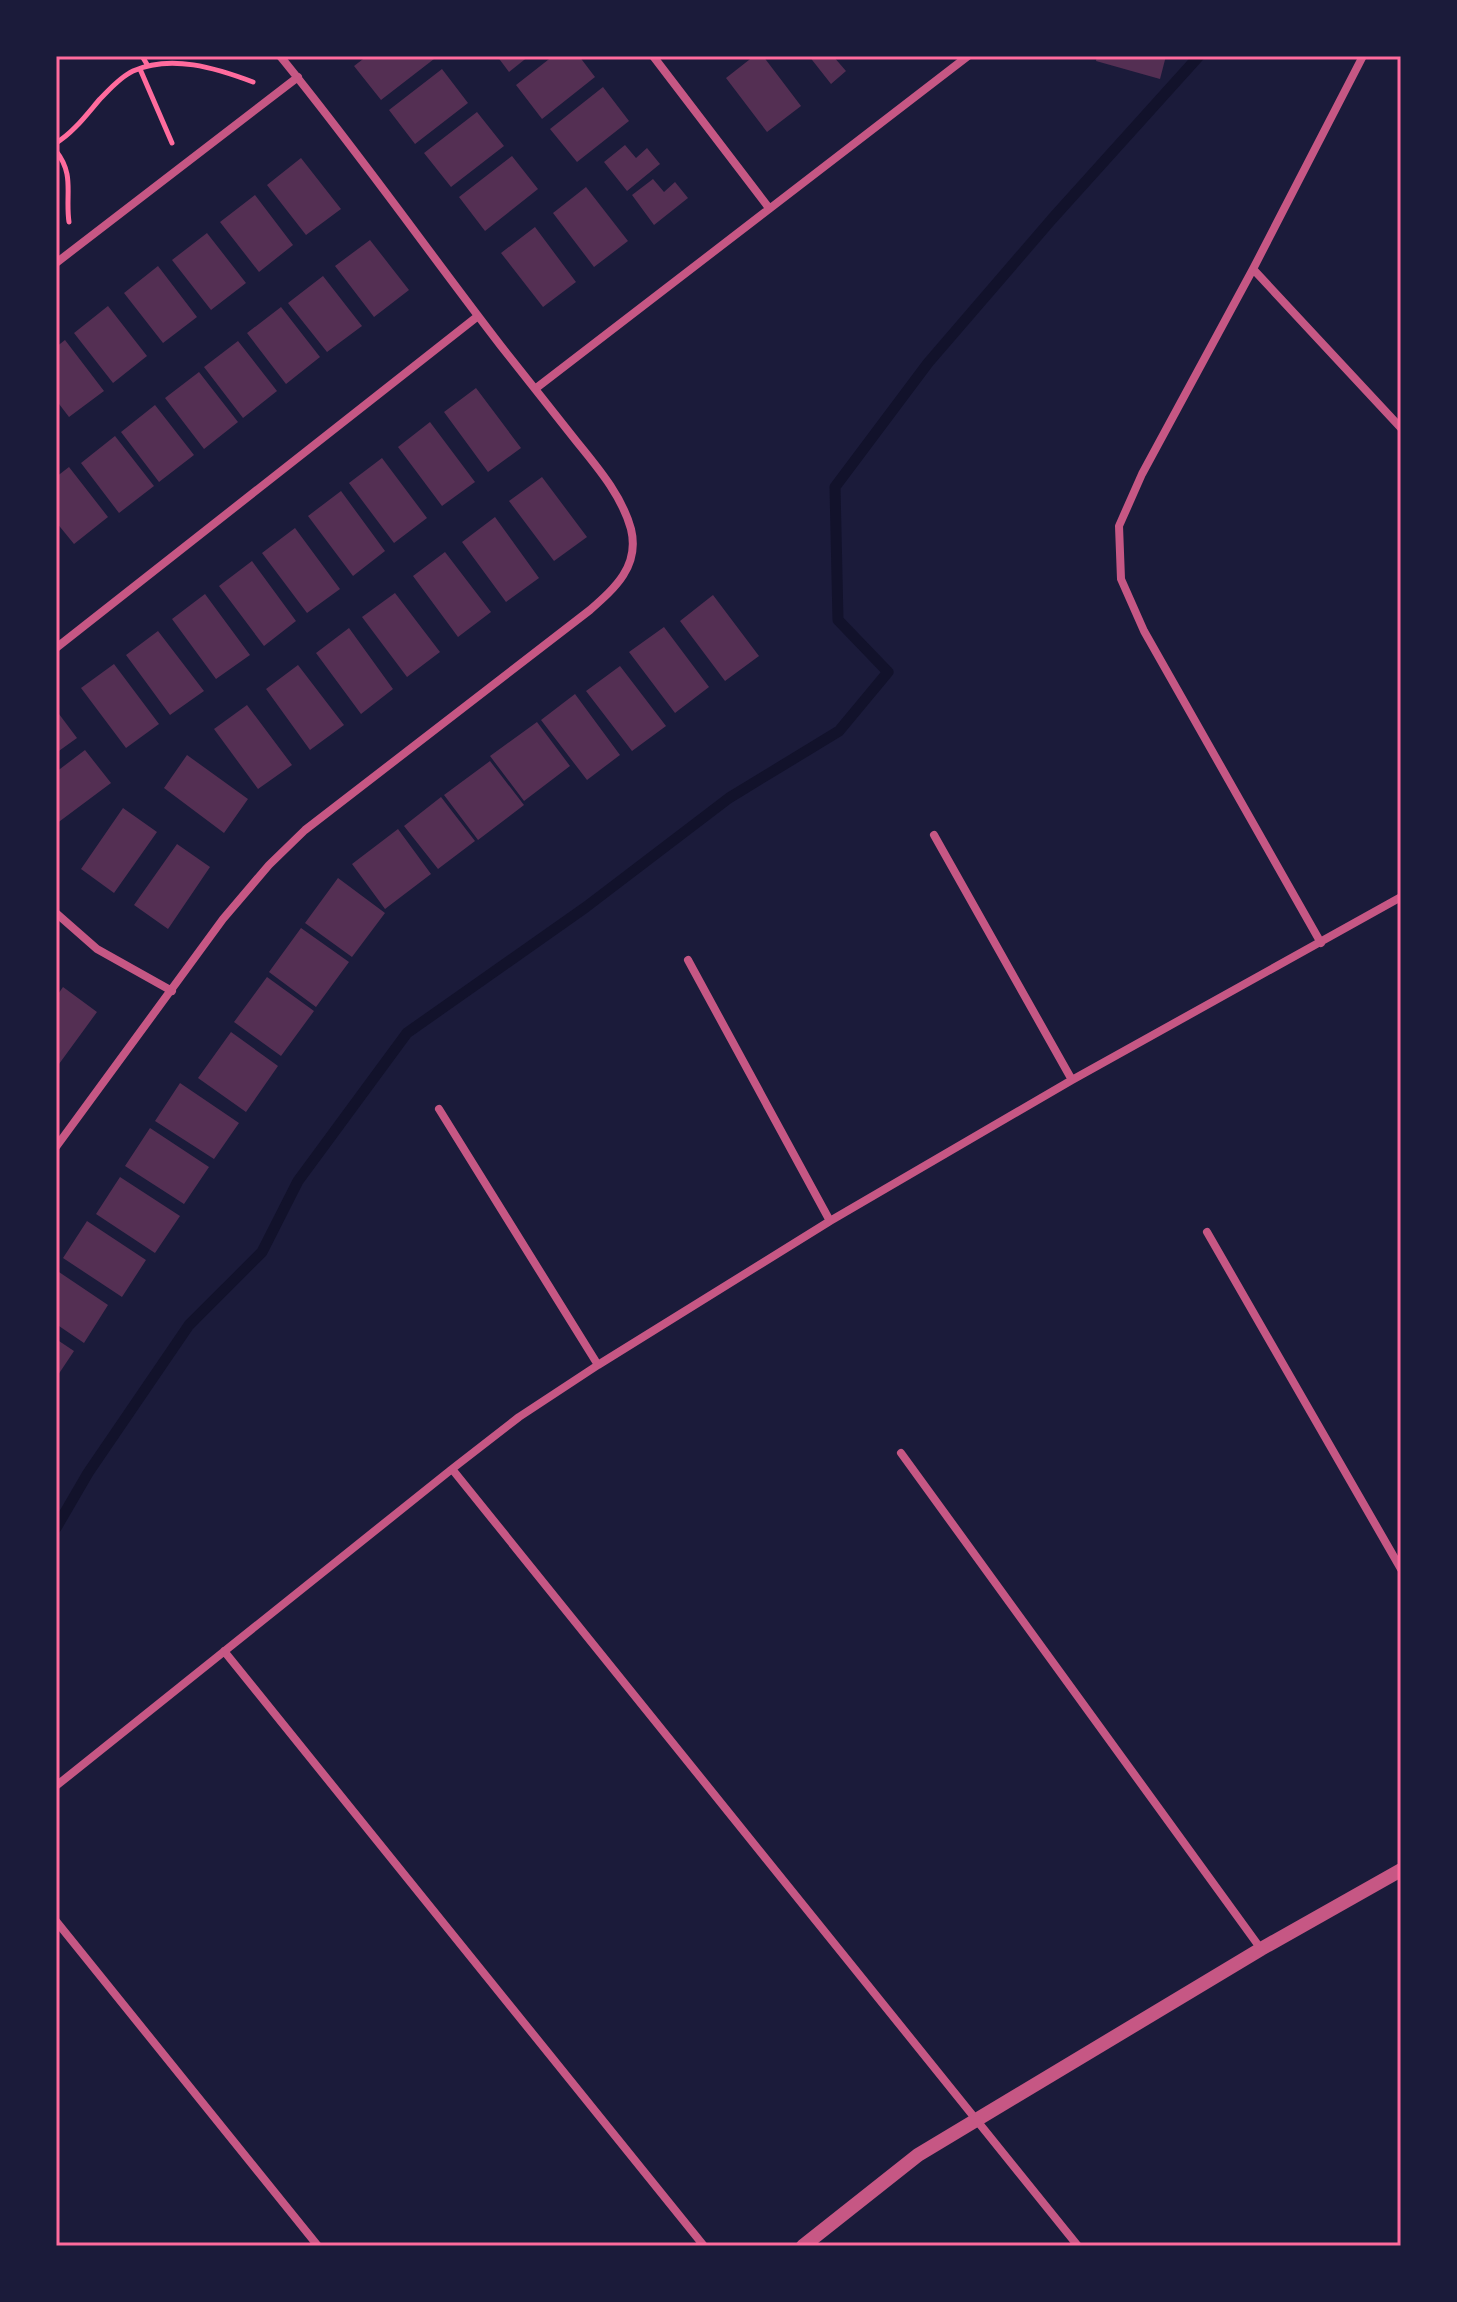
<svg xmlns="http://www.w3.org/2000/svg" width="1457" height="2302" font-family="'Work Sans',sans-serif">
<rect width="100%" height="100%" fill="#1b1b3a"/>
<g fill="none" stroke-linecap="round" stroke-linejoin="round">
<path stroke="#12122b" stroke-width="11" d="M 56,1528 L 88,1473 L 189,1325 L 262,1252 L 298,1181 L 407,1033 L 586,907 L 729,798 L 839,731 L 888,672 L 838,620 L 835,487 L 928,363 L 1052,219 L 1199,56"/>
</g>
<path fill="#542f53" d="M 367,56 L 432,56 L 434,59 L 381,100 L 354,66 Z
M 497,56 L 529,56 L 509,72 Z
M 553,56 L 579,56 L 595,77 L 542,119 L 516,85 Z
M 754,56 L 763,56 L 801,106 L 767,132 L 726,78 Z
M 809,56 L 833,56 L 846,71 L 831,84 Z
M 1097,56 L 1166,56 L 1160,79 L 1096,61 Z
M 442,69 L 468,103 L 415,144 L 389,110 Z
M 603,87 L 629,121 L 577,162 L 550,129 Z
M 477,112 L 504,146 L 451,187 L 424,153 Z
M 625,145 L 636,158 L 647,148 L 660,164 L 627,191 L 604,162 Z
M 512,156 L 538,189 L 485,231 L 459,197 Z
M 301,158 L 341,209 L 306,235 L 267,185 Z
M 653,179 L 664,192 L 675,182 L 688,198 L 654,225 L 632,195 Z
M 586,187 L 628,241 L 594,267 L 553,213 Z
M 255,195 L 293,245 L 259,272 L 220,222 Z
M 535,227 L 576,282 L 543,307 L 501,253 Z
M 207,233 L 246,283 L 211,310 L 172,260 Z
M 370,240 L 409,290 L 374,317 L 335,266 Z
M 158,266 L 197,317 L 163,343 L 124,293 Z
M 323,276 L 362,326 L 327,352 L 288,303 Z
M 108,306 L 147,356 L 113,383 L 74,333 Z
M 281,307 L 320,357 L 286,384 L 247,333 Z
M 65,340 L 104,391 L 69,417 L 56,400 L 56,347 Z
M 238,341 L 277,391 L 243,418 L 204,367 Z
M 199,372 L 238,422 L 204,449 L 165,398 Z
M 476,388 L 521,448 L 488,472 L 444,412 Z
M 155,405 L 194,455 L 159,482 L 121,432 Z
M 430,422 L 475,482 L 442,506 L 398,447 Z
M 115,436 L 154,486 L 119,513 L 81,463 Z
M 382,458 L 427,518 L 394,543 L 349,483 Z
M 69,467 L 108,517 L 74,544 L 56,522 L 56,477 Z
M 542,477 L 587,537 L 554,561 L 509,501 Z
M 341,491 L 385,551 L 353,576 L 308,516 Z
M 495,517 L 539,578 L 506,602 L 462,542 Z
M 295,528 L 340,589 L 307,613 L 262,553 Z
M 445,552 L 491,612 L 458,637 L 413,576 Z
M 252,561 L 296,621 L 264,646 L 219,586 Z
M 395,593 L 440,652 L 407,677 L 362,617 Z
M 205,594 L 250,655 L 216,679 L 172,619 Z
M 713,595 L 759,656 L 725,681 L 680,621 Z
M 664,627 L 709,687 L 675,713 L 629,652 Z
M 349,628 L 393,689 L 361,714 L 316,653 Z
M 158,631 L 204,691 L 170,715 L 126,655 Z
M 114,664 L 159,724 L 126,748 L 81,688 Z
M 298,665 L 344,725 L 310,750 L 266,689 Z
M 620,666 L 666,726 L 632,751 L 586,691 Z
M 575,694 L 620,755 L 587,780 L 541,720 Z
M 247,705 L 292,765 L 258,789 L 214,729 Z
M 56,710 L 77,738 L 56,753 Z
M 537,722 L 570,766 L 524,801 L 490,756 Z
M 85,750 L 111,783 L 56,824 L 56,772 Z
M 187,755 L 248,799 L 224,833 L 164,788 Z
M 490,761 L 524,805 L 478,840 L 444,795 Z
M 441,797 L 475,841 L 438,869 L 404,826 Z
M 123,808 L 157,832 L 114,893 L 81,869 Z
M 398,829 L 431,874 L 385,909 L 352,864 Z
M 177,844 L 210,867 L 168,929 L 134,905 Z
M 338,878 L 385,913 L 352,957 L 305,923 Z
M 301,928 L 349,962 L 316,1007 L 269,972 Z
M 267,977 L 314,1011 L 281,1056 L 234,1022 Z
M 63,987 L 97,1012 L 59,1064 L 56,1061 L 56,997 Z
M 231,1032 L 278,1066 L 246,1112 L 198,1078 Z
M 180,1083 L 239,1123 L 214,1159 L 155,1121 Z
M 150,1128 L 209,1167 L 184,1204 L 125,1166 Z
M 120,1177 L 180,1216 L 155,1253 L 96,1214 Z
M 87,1221 L 146,1260 L 122,1297 L 63,1258 Z
M 56,1270 L 108,1305 L 84,1343 L 56,1324 Z
M 56,1339 L 74,1351 L 56,1378 Z"/>
<g fill="none" stroke-linecap="round" stroke-linejoin="round">
<path stroke="#ff6b9d" stroke-width="5" d="M 142,56 L 148,66
M 140,69 L 172,143
M 56,143 C 73,133 87,114 100,99 C 109,90 120,77 133,71 C 171,54 216,68 253,82
M 56,151 C 75,175 65,194 69,222"/>
<path stroke="#c65784" stroke-width="8" d="M 653,56 L 769,208
M 56,263 L 298,77
M 1253,269 L 1401,428
M 535,389 L 968,56
M 56,648 L 478,316
M 934,835 L 1072,1080
M 56,913 L 97,949 L 172,991
M 1321,943 L 1144,631 L 1121,579 L 1119,526 L 1142,474 L 1253,269 L 1363,56
M 688,960 L 830,1221
M 439,1109 L 598,1365
M 56,1147 L 223,919 L 269,865 L 305,830 L 590,610 C 615,588 640,566 631,529 C 622,496 598,468 577,442 C 552,410 526,378 501,346 C 427,250 357,150 280,56
M 1207,1232 L 1401,1569
M 901,1453 L 1261,1949
M 452,1469 L 1078,2246
M 224,1651 L 704,2246
M 56,1786 L 452,1469 L 519,1417 L 598,1365 L 830,1221 L 1072,1080 L 1401,897
M 56,1921 L 318,2246"/>
<path stroke="#c65784" stroke-width="14" d="M 803,2246 L 918,2155 L 1261,1949 L 1401,1870"/>
</g>
<rect width="1457" height="2302" fill="none" stroke="#1b1b3a" stroke-width="116"/>
<rect x="58" y="58" width="1341" height="2186" fill="none" stroke="#ff6b9d" stroke-width="3"/>
</svg>
